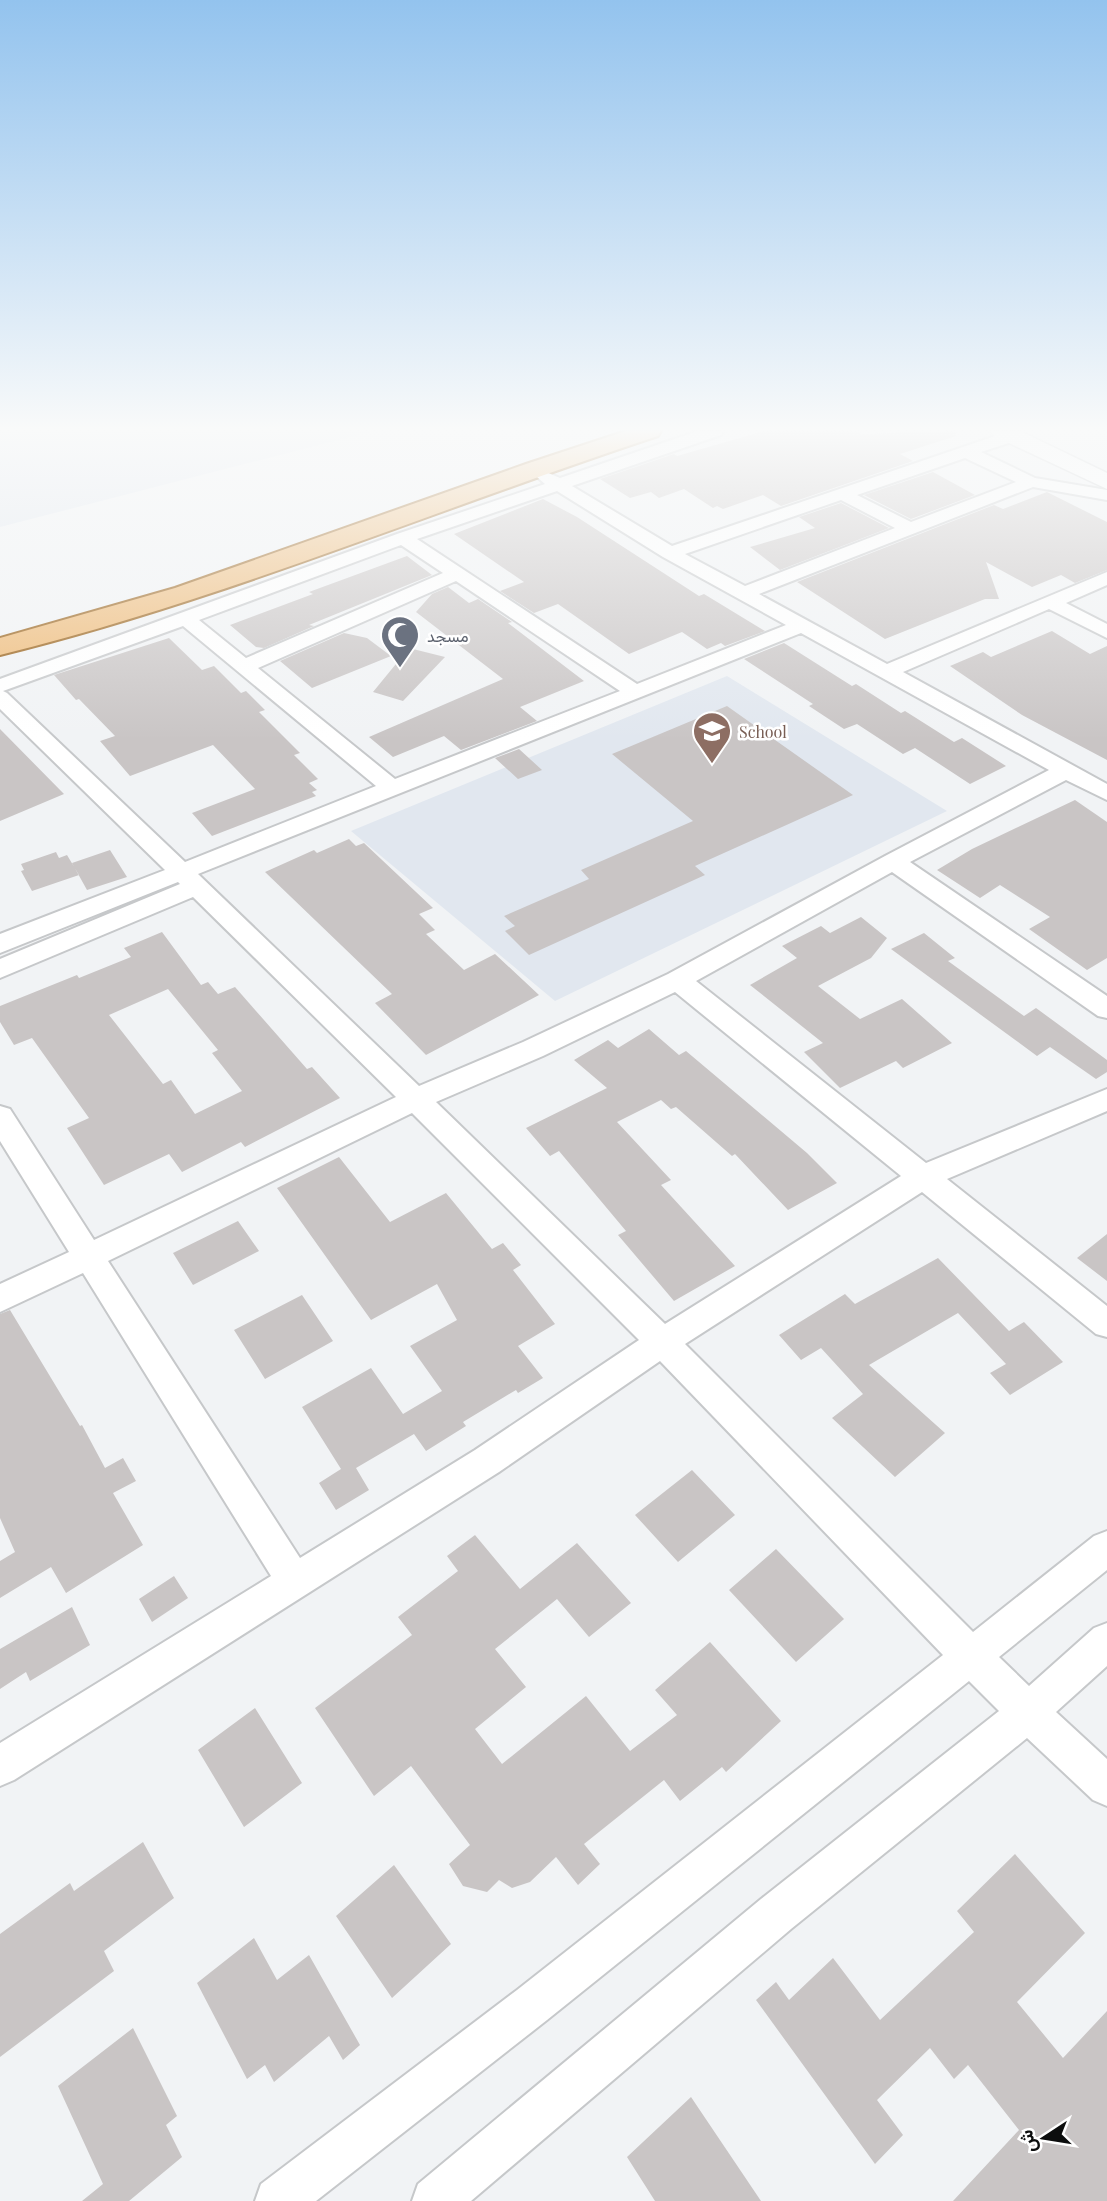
<svg xmlns="http://www.w3.org/2000/svg" width="1107" height="2201" font-family="'Playfair Display',Vazirmatn,serif">
<rect width="100%" height="100%" fill="#f1f3f5"/>
<path fill="#e1e7ef" d="M 0,431 L 373,431 L 0,527 Z
M 727,676 L 947,811 L 555,1001 L 351,831 Z"/>
<path fill="#c9c5c5" fill-rule="evenodd" d="M 764,431 L 857,431 L 861,434 L 955,431 L 956,436 L 900,454 L 913,461 L 781,506 L 763,495 L 723,509 L 717,506 L 713,508 L 684,489 L 659,498 L 651,492 L 630,498 L 600,479 L 674,454 L 677,456 Z
M 933,472 L 975,495 L 911,519 L 864,495 Z
M 1047,492 L 1107,522 L 1107,570 L 1075,583 L 1061,575 L 1032,587 L 986,562 L 999,599 L 985,599 L 885,639 L 797,582 L 994,505 L 1003,509 Z
M 543,499 L 577,517 L 699,596 L 704,594 L 765,631 L 725,646 L 721,643 L 707,649 L 682,632 L 629,654 L 558,604 L 534,613 L 500,591 L 524,582 L 454,534 Z
M 841,503 L 889,528 L 780,570 L 750,547 L 815,528 L 799,517 Z
M 407,556 L 432,575 L 309,625 L 314,626 L 264,648 L 256,647 L 230,625 L 313,594 L 309,592 Z
M 448,587 L 469,603 L 478,599 L 512,622 L 508,623 L 584,681 L 520,707 L 537,721 L 461,750 L 444,736 L 393,757 L 369,737 L 503,679 L 416,612 L 432,594 Z
M 1052,631 L 1090,654 L 1107,646 L 1107,760 L 1022,715 L 950,666 L 983,652 L 991,657 Z
M 344,633 L 367,638 L 391,656 L 312,688 L 280,661 Z
M 169,638 L 202,670 L 214,666 L 241,693 L 246,691 L 265,710 L 259,712 L 300,753 L 294,755 L 318,779 L 309,783 L 317,790 L 312,792 L 316,796 L 212,836 L 192,813 L 255,789 L 213,745 L 130,776 L 100,741 L 115,736 L 79,699 L 76,700 L 54,675 Z
M 784,643 L 852,686 L 856,684 L 901,713 L 905,711 L 954,742 L 962,738 L 1006,766 L 970,784 L 915,748 L 903,754 L 857,724 L 844,729 L 809,706 L 813,704 L 744,659 Z
M 409,648 L 445,657 L 403,701 L 373,692 Z
M 727,706 L 853,795 L 695,866 L 705,875 L 529,955 L 505,931 L 515,926 L 504,916 L 589,879 L 581,870 L 693,821 L 612,754 Z
M 0,729 L 64,794 L 0,821 Z
M 519,749 L 542,770 L 518,779 L 495,758 Z
M 1075,800 L 1107,822 L 1107,958 L 1087,970 L 1029,929 L 1050,917 L 1000,885 L 980,898 L 937,870 L 972,849 Z
M 349,839 L 356,846 L 364,843 L 433,908 L 419,914 L 435,930 L 426,934 L 464,970 L 495,954 L 539,995 L 426,1055 L 375,1003 L 392,994 L 265,872 L 314,850 L 317,853 Z
M 110,850 L 127,877 L 87,890 L 72,863 Z
M 56,852 L 59,858 L 67,855 L 79,875 L 32,891 L 21,871 L 24,870 L 21,864 Z
M 861,917 L 887,938 L 871,958 L 818,986 L 860,1019 L 902,999 L 952,1043 L 903,1068 L 896,1061 L 840,1088 L 804,1052 L 823,1043 L 750,985 L 797,958 L 782,946 L 821,926 L 830,933 Z
M 162,932 L 201,985 L 208,982 L 218,994 L 235,987 L 307,1069 L 312,1067 L 340,1098 L 245,1147 L 241,1142 L 182,1172 L 169,1154 L 104,1185 L 67,1128 L 89,1118 L 32,1038 L 14,1045 L 0,1022 L 0,1006 L 77,975 L 79,978 L 131,957 L 124,948 ZM 168,989 L 218,1050 L 212,1053 L 242,1091 L 195,1114 L 171,1080 L 163,1084 L 109,1015 Z
M 924,933 L 955,958 L 948,961 L 1024,1016 L 1036,1008 L 1107,1060 L 1107,1072 L 1096,1079 L 1050,1047 L 1037,1056 L 891,949 Z
M 649,1029 L 679,1055 L 686,1051 L 807,1153 L 837,1183 L 788,1210 L 735,1154 L 732,1156 L 676,1107 L 671,1109 L 661,1100 L 617,1122 L 671,1180 L 661,1185 L 735,1266 L 674,1301 L 618,1235 L 626,1231 L 559,1151 L 550,1156 L 526,1128 L 607,1088 L 574,1060 L 608,1040 L 618,1048 Z
M 339,1157 L 390,1222 L 446,1193 L 492,1249 L 503,1243 L 521,1265 L 513,1270 L 555,1324 L 518,1346 L 543,1378 L 518,1393 L 516,1390 L 463,1422 L 466,1426 L 426,1451 L 414,1434 L 356,1468 L 369,1490 L 336,1510 L 319,1483 L 341,1469 L 302,1407 L 371,1368 L 403,1414 L 442,1391 L 410,1346 L 457,1320 L 437,1284 L 371,1320 L 277,1188 Z
M 238,1221 L 259,1251 L 193,1285 L 173,1253 Z
M 1107,1234 L 1107,1281 L 1077,1258 Z
M 938,1258 L 1009,1331 L 1024,1322 L 1063,1362 L 1010,1395 L 990,1373 L 1006,1364 L 958,1313 L 869,1365 L 945,1433 L 895,1477 L 832,1418 L 863,1394 L 821,1348 L 801,1360 L 779,1335 L 845,1294 L 855,1304 Z
M 302,1295 L 333,1341 L 265,1379 L 234,1330 Z
M 10,1310 L 80,1426 L 82,1425 L 105,1468 L 123,1458 L 136,1481 L 113,1493 L 143,1545 L 66,1593 L 51,1567 L 0,1598 L 0,1561 L 15,1552 L 0,1518 L 0,1314 Z
M 692,1470 L 735,1515 L 678,1562 L 635,1515 Z
M 475,1535 L 520,1589 L 577,1543 L 631,1603 L 589,1637 L 557,1599 L 495,1649 L 526,1687 L 475,1729 L 502,1764 L 586,1696 L 630,1751 L 677,1715 L 655,1690 L 710,1642 L 781,1721 L 726,1772 L 722,1767 L 680,1801 L 664,1780 L 584,1844 L 600,1864 L 578,1885 L 556,1857 L 530,1882 L 512,1888 L 499,1880 L 487,1892 L 463,1886 L 449,1864 L 470,1845 L 411,1766 L 374,1796 L 315,1708 L 412,1635 L 398,1617 L 458,1571 L 447,1556 Z
M 776,1549 L 844,1619 L 796,1662 L 729,1590 Z
M 174,1576 L 188,1598 L 152,1622 L 139,1599 Z
M 72,1607 L 90,1645 L 30,1681 L 26,1672 L 0,1689 L 0,1649 Z
M 255,1708 L 302,1783 L 244,1827 L 198,1750 Z
M 143,1842 L 174,1898 L 104,1951 L 114,1971 L 0,2057 L 0,1934 L 70,1883 L 74,1891 Z
M 1015,1854 L 1085,1933 L 1017,2002 L 1063,2058 L 1107,2011 L 1107,2201 L 953,2201 L 1019,2130 L 968,2065 L 954,2079 L 930,2048 L 877,2100 L 903,2135 L 875,2164 L 756,2000 L 776,1982 L 789,2000 L 833,1958 L 880,2020 L 974,1932 L 957,1911 Z
M 394,1865 L 451,1944 L 392,1998 L 336,1916 Z
M 254,1938 L 277,1980 L 309,1955 L 360,2045 L 343,2060 L 329,2036 L 274,2082 L 265,2065 L 247,2079 L 197,1983 Z
M 133,2028 L 177,2116 L 166,2125 L 182,2157 L 129,2201 L 82,2201 L 103,2184 L 58,2086 Z
M 691,2097 L 761,2201 L 655,2201 L 627,2157 Z"/>
<g fill="none" stroke-linecap="round" stroke-linejoin="round">
<defs>
<path id="minor" d="M 698,431 L 723,431 L 721,435 L 572,486 L 672,546 L 1010,431 L 1018,432 L 1020,436 L 1018,440 L 981,452 L 1035,478 L 1107,490 L 1107,500 L 1033,487 L 759,594 L 887,664 L 1107,572 L 1107,585 L 1066,603 L 1107,624 L 1107,638 L 1049,609 L 903,672 L 1107,784 L 1107,800 L 1066,780 L 910,862 L 1107,996 L 1107,1018 L 1098,1016 L 892,872 L 696,981 L 926,1163 L 1107,1089 L 1107,1111 L 947,1179 L 1107,1306 L 1107,1337 L 1096,1334 L 922,1192 L 685,1344 L 973,1632 L 1094,1536 L 1107,1531 L 1107,1570 L 999,1657 L 1029,1686 L 1094,1628 L 1107,1623 L 1107,1666 L 1056,1712 L 1107,1759 L 1107,1806 L 1093,1800 L 1027,1738 L 791,1929 L 471,2201 L 412,2201 L 418,2184 L 761,1899 L 999,1711 L 969,1681 L 547,2020 L 316,2201 L 255,2201 L 261,2184 L 517,1990 L 943,1655 L 660,1361 L 499,1472 L 14,1780 L 0,1786 L 0,1743 L 271,1576 L 83,1273 L 0,1312 L 0,1284 L 69,1252 L 0,1141 L 0,1106 L 10,1109 L 94,1240 L 396,1097 L 193,897 L 0,978 L 0,959 L 180,884 L 178,882 L 0,953 L 0,934 L 165,870 L 0,709 L 0,679 L 397,534 L 545,484 L 537,477 L 540,473 L 546,472 L 560,478 ZM 965,458 L 1016,482 L 911,522 L 857,495 ZM 557,491 L 663,557 L 786,625 L 637,684 L 417,539 ZM 841,500 L 895,528 L 745,586 L 685,554 ZM 401,545 L 443,573 L 246,658 L 199,620 ZM 456,581 L 620,691 L 395,779 L 258,668 ZM 183,626 L 376,786 L 185,862 L 7,693 L 3,691 ZM 801,633 L 1049,770 L 885,856 L 668,974 L 523,1042 L 419,1086 L 198,874 ZM 675,992 L 901,1176 L 665,1324 L 436,1102 L 543,1056 ZM 412,1113 L 639,1340 L 475,1450 L 300,1558 L 108,1261 Z"/>
<path id="tertiary" d="M 991,431 L 1020,431 L 1107,473 L 1107,489 L 994,436 Z"/>
<path id="primary" d="M 626,431 L 661,431 L 658,436 C 439,508 224,600 0,655 L 0,638 L 175,588 L 526,464 Z"/>
</defs>
<use href="#minor" stroke="#c6c8ca" stroke-width="4"/>
<use href="#tertiary" stroke="#c6c8ca" stroke-width="3"/>
<use href="#primary" stroke="#986017" stroke-width="4"/>
<use href="#minor" fill="#fff" fill-rule="evenodd"/>
<use href="#tertiary" fill="#fff" fill-rule="evenodd"/>
<use href="#primary" fill="#eeba77" fill-rule="evenodd"/>
</g>
<linearGradient id="sky" x2="0" y2="1"><stop stop-color="#93c3ee"/><stop offset="0.58" stop-color="#f9fafa"/><stop offset="1" stop-color="#f9fafa" stop-opacity="0"/></linearGradient>
<rect width="1107" height="740" fill="url(#sky)"/>
<defs>
<symbol id="mosque-pin" viewBox="-11 -11 22 30"><path d="M0 17L-7.5 6A9.5 9.5 0 1 1 7.5 6Z" fill="#6b7280" stroke="#fff"/><path d="M3.5-4.9A6 6 0 1 0 3.5 4.9A5 5 0 1 1 3.5-4.9Z" fill="#fff"/></symbol>
<symbol id="school-pin" viewBox="-11 -11 22 30"><path d="M0 17L-7.5 6A9.5 9.5 0 1 1 7.5 6Z" fill="#8d6e63" stroke="#fff"/><path d="M0-5L7-2L0 1L-7-2ZM-4 1L0 2.5L4 1V4Q0 6-4 4Z" fill="#fff"/></symbol>
</defs>
<g fill-rule="evenodd">
<use href="#mosque-pin" x="378" y="613" width="44" height="60"/>
<use href="#school-pin" x="690" y="709" width="44" height="60"/>
</g>
<g text-anchor="middle" dominant-baseline="central" stroke-width="5" stroke-linejoin="round" paint-order="stroke">
<g font-size="16" fill="#5b616d" stroke="#fff" text-anchor="start">
<text x="427" y="635">مسجد</text>
</g>
<g font-size="16" fill="#785e54" stroke="#fff" text-anchor="start">
<text x="739" y="731">School</text>
</g>
</g>
<g transform="translate(1044 2138) rotate(258)" stroke="#ffffff" stroke-width="5" paint-order="stroke">
<path d="M0-5L12 26L0 18L-12 26Z" fill="#0c0d0d"/>
<text y="-10" font-size="19" font-weight="bold" text-anchor="middle" fill="#0c0d0d">ش</text>
</g>
</svg>
